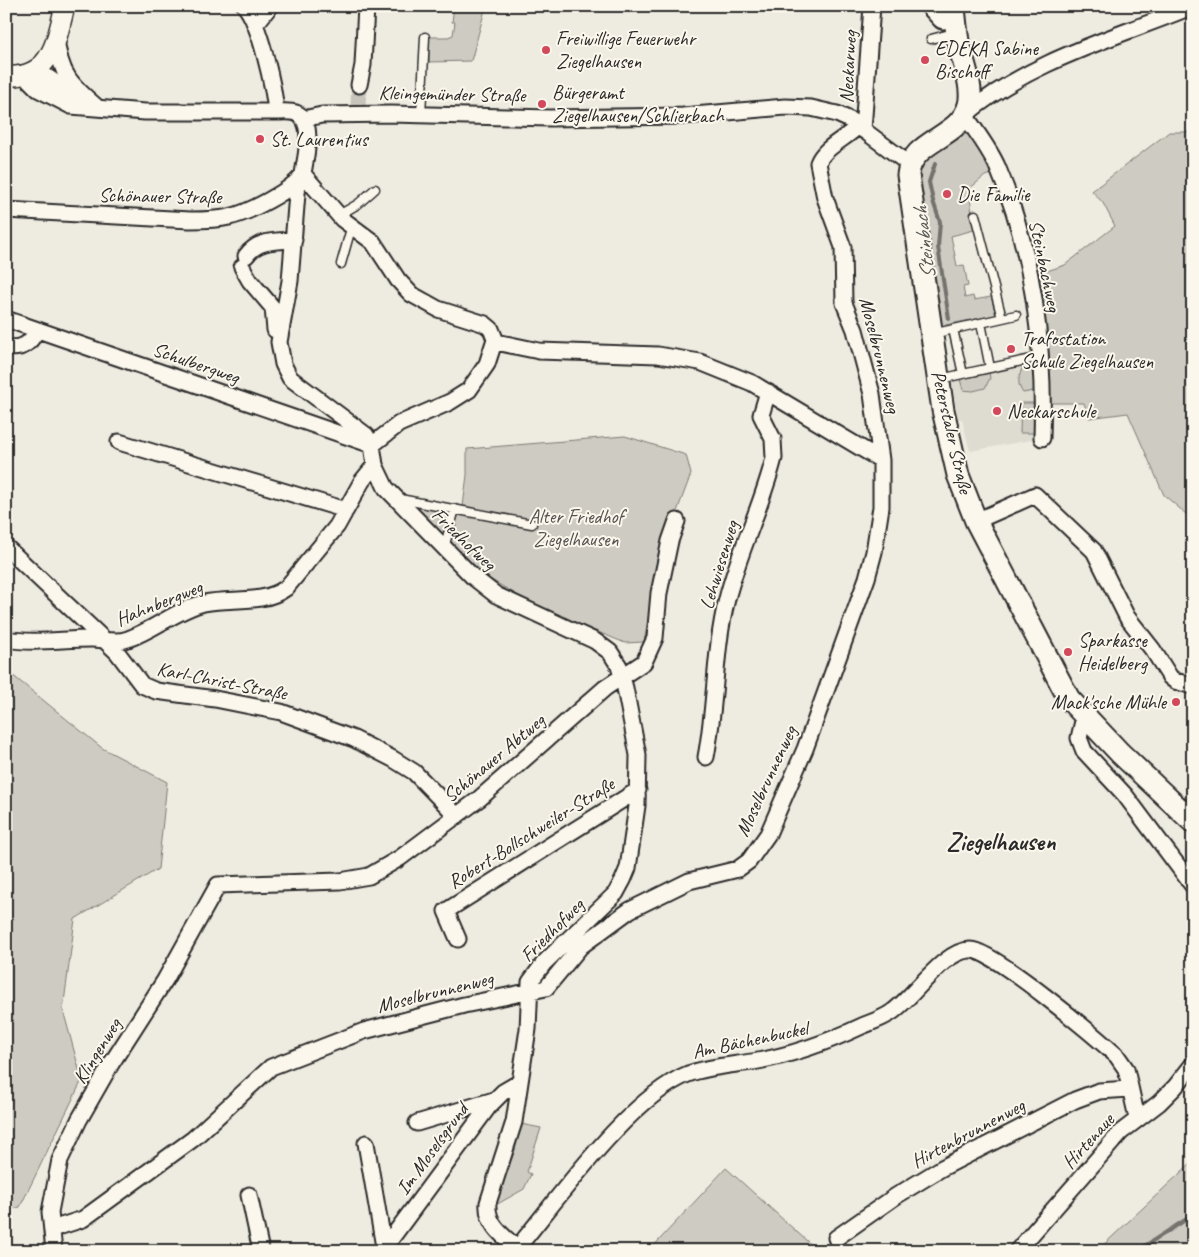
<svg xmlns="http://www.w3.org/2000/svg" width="1199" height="1257" font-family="Caveat,sans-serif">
<rect width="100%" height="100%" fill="#eeebe0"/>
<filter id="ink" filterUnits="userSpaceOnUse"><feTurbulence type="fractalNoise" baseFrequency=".02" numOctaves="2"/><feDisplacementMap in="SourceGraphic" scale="10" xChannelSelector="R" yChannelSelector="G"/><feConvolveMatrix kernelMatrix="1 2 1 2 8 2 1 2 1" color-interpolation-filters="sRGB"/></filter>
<g filter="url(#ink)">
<path fill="#dedbd1" d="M 1035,363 L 1037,439 L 970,451 L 962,419 L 958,419 L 951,381 Z"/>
<path fill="#cecbc2" stroke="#7c7b76" d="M 454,6 L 486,6 L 471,61 L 429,62 L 429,37 L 448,37 L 453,35 L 455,22 L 452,22 Z
M 1193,127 L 1193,520 L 1164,495 L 1128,413 L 1089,418 L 1084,403 L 1051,403 L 1035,275 L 1065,265 L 1115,226 L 1103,203 L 1092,191 L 1169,132 L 1189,132 Z
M 964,134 L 970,135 L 997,173 L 985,176 L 969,189 L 974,230 L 951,236 L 957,266 L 964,265 L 968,286 L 963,287 L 965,298 L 973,296 L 974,300 L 991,297 L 996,315 L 940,326 L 916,189 L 919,165 L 958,135 Z
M 1035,363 L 1038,390 L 1023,393 C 1016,383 1019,377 1023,365 Z
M 989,373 L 990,378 L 985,388 L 973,391 L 963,390 L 960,379 Z
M 1021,403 L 1037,403 L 1037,433 L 1020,433 Z
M 625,436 L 686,455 L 691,474 L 660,557 L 644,642 L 625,643 L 540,608 L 488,578 L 407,502 L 462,514 L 467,475 L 467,449 Z
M 6,673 L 11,674 L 102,748 L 167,782 L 158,869 L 75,919 L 63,1010 L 82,1080 L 20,1207 L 6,1211 Z
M 521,1124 L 541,1128 L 527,1172 L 531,1174 L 524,1189 L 494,1206 L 515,1150 Z
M 1193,1161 L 1193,1251 L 1097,1251 Z
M 726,1168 L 818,1251 L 649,1251 Z"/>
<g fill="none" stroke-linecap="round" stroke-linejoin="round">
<path stroke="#74726e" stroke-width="4" d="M 935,164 L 929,182 L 933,201 L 940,222 L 938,247 L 949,319
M 1137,1251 L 1193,1215"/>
<path stroke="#c7c5bc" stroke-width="15" stroke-dasharray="15 8" stroke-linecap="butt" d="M 358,106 L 359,85"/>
<defs>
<path id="service" d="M 931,39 L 946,35
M 421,114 L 425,37
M 339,215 L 358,204 L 375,189
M 975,215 L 1002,318
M 341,264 L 352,225
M 981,323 L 990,368
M 953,329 L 963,374
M 932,334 L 1016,315
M 940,379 L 1040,357
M 400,499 L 532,524
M 444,548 L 455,509"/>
<path id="minor" d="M 245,6 C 260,24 274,88 276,112
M 254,22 L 259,20 L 270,6
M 56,38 C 60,75 71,85 98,108
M 37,70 L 75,96
M 359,85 L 363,65 L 366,6
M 303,119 L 322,115 L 391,114 L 549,118 L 683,116 L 785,107 L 811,108 L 837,114 L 850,120 L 909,164
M 863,130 L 872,6
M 303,174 L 342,219 L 373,242 L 398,280 L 411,294 L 438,309 L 485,324 L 491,329 L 495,339 L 487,364 L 469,390 L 450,402 L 399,424 L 372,445
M 298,181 L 290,281 L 279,342 L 283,364 L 290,378 L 366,435 L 372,445 L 375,465 L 386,488 L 473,577 L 496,595 L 595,641 L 610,652 L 619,666 L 625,688 L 638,755 L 637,806 L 628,868 L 623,880 L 616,893 L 544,963 L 530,982 L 528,1029 L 514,1122 L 488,1203 C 486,1224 503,1236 517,1248 C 558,1199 630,1097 688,1074 C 710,1066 735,1065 758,1061 C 796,1054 828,1042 862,1026 C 872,1022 884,1018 892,1012 C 914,997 944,949 971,950 C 993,950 1096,1037 1117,1056 L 1126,1069 L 1137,1118
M 6,210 L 190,220 C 203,220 216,220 229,217 C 248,213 293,190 303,174 C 305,158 316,121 296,113 C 290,111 282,112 276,112 L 145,112 L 71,106 L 38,89 L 24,75
M 246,256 C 257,240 275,241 294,240
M 242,267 L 250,281 L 273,308 L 275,330
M 6,319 L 372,445
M 496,342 L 539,351 L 658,355 L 700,362 L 752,383 L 881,460
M 6,347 C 22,350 30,344 37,330
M 1042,438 C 1045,348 1033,250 997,166 C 989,148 976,132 965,115 C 1031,60 1115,38 1193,6
M 119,442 L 346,510
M 976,521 L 1035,495 L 1094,551 L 1127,617 L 1153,650 L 1170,677 L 1175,681 L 1193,686
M 6,547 L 117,652 L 142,685 L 156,691 L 215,699 L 281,712 L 354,739 L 393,759 L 414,772 L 457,816
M 6,639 C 34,644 62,639 91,639 C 104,639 115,644 128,639 C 154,630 178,609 204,603 C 231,597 263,605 286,588 L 337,526 L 362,481 L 375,465
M 1084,717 L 1079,738 L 1084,751 L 1125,795 L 1193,886
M 706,757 C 716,705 714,650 727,599 C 739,551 762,506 774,458 L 773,439 L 761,415 L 768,392
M 458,939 L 446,911 L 638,790
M 417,1123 L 494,1100
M 366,1143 L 384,1247
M 249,1195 L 261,1251
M 52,1229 L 83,1219 L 193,1139 L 271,1067 L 364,1031 L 464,1005 L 546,988 L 581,946 L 630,910 L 689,881 L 738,869 L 749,861 L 768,834 L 805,749 L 867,578 L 874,552 L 881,507 L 881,460 L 872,394 L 855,330 L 844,303 L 843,247 L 825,198 L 818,163 C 824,147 847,138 858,126
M 836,1238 L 896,1196 L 942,1168 L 1075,1100 L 1099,1091 L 1129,1089
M 54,1251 L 50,1212 L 60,1160 L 79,1120 L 111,1064 L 165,980 L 218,885 L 340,881 L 369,876 L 400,858 L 479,799 L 605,688 L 644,662 L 655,638 L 659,593 L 670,541 L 677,521
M 382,1251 L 489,1106 L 503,1092 L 520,1082
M 1017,1251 L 1121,1132 L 1159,1103 L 1175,1087 L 1193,1064"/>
<path id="tertiary" d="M 6,76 C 52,79 56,41 65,6"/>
<path id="secondary" d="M 932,6 L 943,18
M 954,6 C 955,18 956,29 958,41 C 962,60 974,86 969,105 C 960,139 911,139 908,175 L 943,410 L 958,475 L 976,521 L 1069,699 L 1120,753 L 1193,822"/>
</defs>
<use href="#service" stroke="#2b2b2b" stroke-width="11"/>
<use href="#minor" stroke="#2b2b2b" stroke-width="19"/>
<use href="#tertiary" stroke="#2b2b2b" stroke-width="22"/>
<use href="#secondary" stroke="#2b2b2b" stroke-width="25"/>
<use href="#service" stroke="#fbf7ec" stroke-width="8"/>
<use href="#minor" stroke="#fbf7ec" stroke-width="15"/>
<use href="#tertiary" stroke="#fbf7ec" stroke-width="19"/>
<use href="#secondary" stroke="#fbf7ec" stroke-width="21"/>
</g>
</g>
<g fill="#d1495b" stroke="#fbf7ec" stroke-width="2">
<circle cx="546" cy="50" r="5"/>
<circle cx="925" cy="60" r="5"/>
<circle cx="542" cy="104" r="5"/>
<circle cx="260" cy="139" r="5"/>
<circle cx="947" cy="194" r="5"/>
<circle cx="1011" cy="349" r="5"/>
<circle cx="997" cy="411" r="5"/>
<circle cx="1068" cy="652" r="5"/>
<circle cx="1176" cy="702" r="5"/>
</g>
<g text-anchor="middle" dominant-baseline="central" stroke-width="4" stroke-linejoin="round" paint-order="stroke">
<g font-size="20" fill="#2b2b2b" stroke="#fbf7ec" text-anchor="start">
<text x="556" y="38">Freiwillige Feuerwehr<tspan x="556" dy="23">Ziegelhausen</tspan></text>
<text x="935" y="48">EDEKA Sabine<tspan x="935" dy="23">Bischoff</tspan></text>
<text x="552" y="92">Bürgeramt<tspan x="552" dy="23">Ziegelhausen/Schlierbach</tspan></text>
<text x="270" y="139">St. Laurentius</text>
<text x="957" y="194">Die Familie</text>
<text x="1021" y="338">Trafostation<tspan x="1021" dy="23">Schule Ziegelhausen</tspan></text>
<text x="1007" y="411">Neckarschule</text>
<text x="1078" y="640">Sparkasse<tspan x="1078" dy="23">Heidelberg</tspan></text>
<text x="1166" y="702" text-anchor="end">Mack'sche Mühle</text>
</g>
<g font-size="20" fill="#2b2b2b" stroke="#fbf7ec">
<text transform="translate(848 67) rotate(-87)">Neckarweg</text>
<text transform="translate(452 94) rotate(1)">Kleingemünder Straße</text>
<text transform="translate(160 196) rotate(1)">Schönauer Straße</text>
<text transform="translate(1045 266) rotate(78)">Steinbachweg</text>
<text transform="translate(880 355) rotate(76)">Moselbrunnenweg</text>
<text transform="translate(196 363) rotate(19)">Schulbergweg</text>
<text transform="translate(952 432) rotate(77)">Peterstaler Straße</text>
<text transform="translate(464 539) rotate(44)">Friedhofweg</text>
<text transform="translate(719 565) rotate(-73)">Lehwiesenweg</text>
<text transform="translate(159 603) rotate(-22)">Hahnbergweg</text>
<text transform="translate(222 681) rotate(11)">Karl-Christ-Straße</text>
<text transform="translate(494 758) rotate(-40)">Schönauer Abtweg</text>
<text transform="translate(766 781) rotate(-65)">Moselbrunnenweg</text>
<text transform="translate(531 833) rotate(-32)">Robert-Bollschweiler-Straße</text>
<text transform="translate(552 930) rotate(-45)">Friedhofweg</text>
<text transform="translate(435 992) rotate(-14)">Moselbrunnenweg</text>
<text transform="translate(750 1040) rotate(-12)">Am Bächenbuckel</text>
<text transform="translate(97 1051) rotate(-58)">Klingenweg</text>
<text transform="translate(968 1133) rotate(-28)">Hirtenbrunnenweg</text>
<text transform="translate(1088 1141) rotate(-48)">Hirtenaue</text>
<text transform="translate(432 1149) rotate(-54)">Im Moselsgrund</text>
</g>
<g font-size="20" fill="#545351" stroke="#fbf7ec">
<text x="576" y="516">Alter Friedhof<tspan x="576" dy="23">Ziegelhausen</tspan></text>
</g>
<g font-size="21" font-style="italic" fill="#555552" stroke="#fbf7ec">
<text transform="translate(924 243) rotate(-97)">Steinbach</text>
</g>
<g font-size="25" font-weight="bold" fill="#2b2b2b" stroke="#fbf7ec">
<text x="1001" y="842">Ziegelhausen</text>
</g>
</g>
<rect width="1199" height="1257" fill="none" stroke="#fbf7ec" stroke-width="25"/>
<rect x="12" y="12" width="1174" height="1232" fill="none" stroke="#2b2b2b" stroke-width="2" filter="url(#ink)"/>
</svg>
